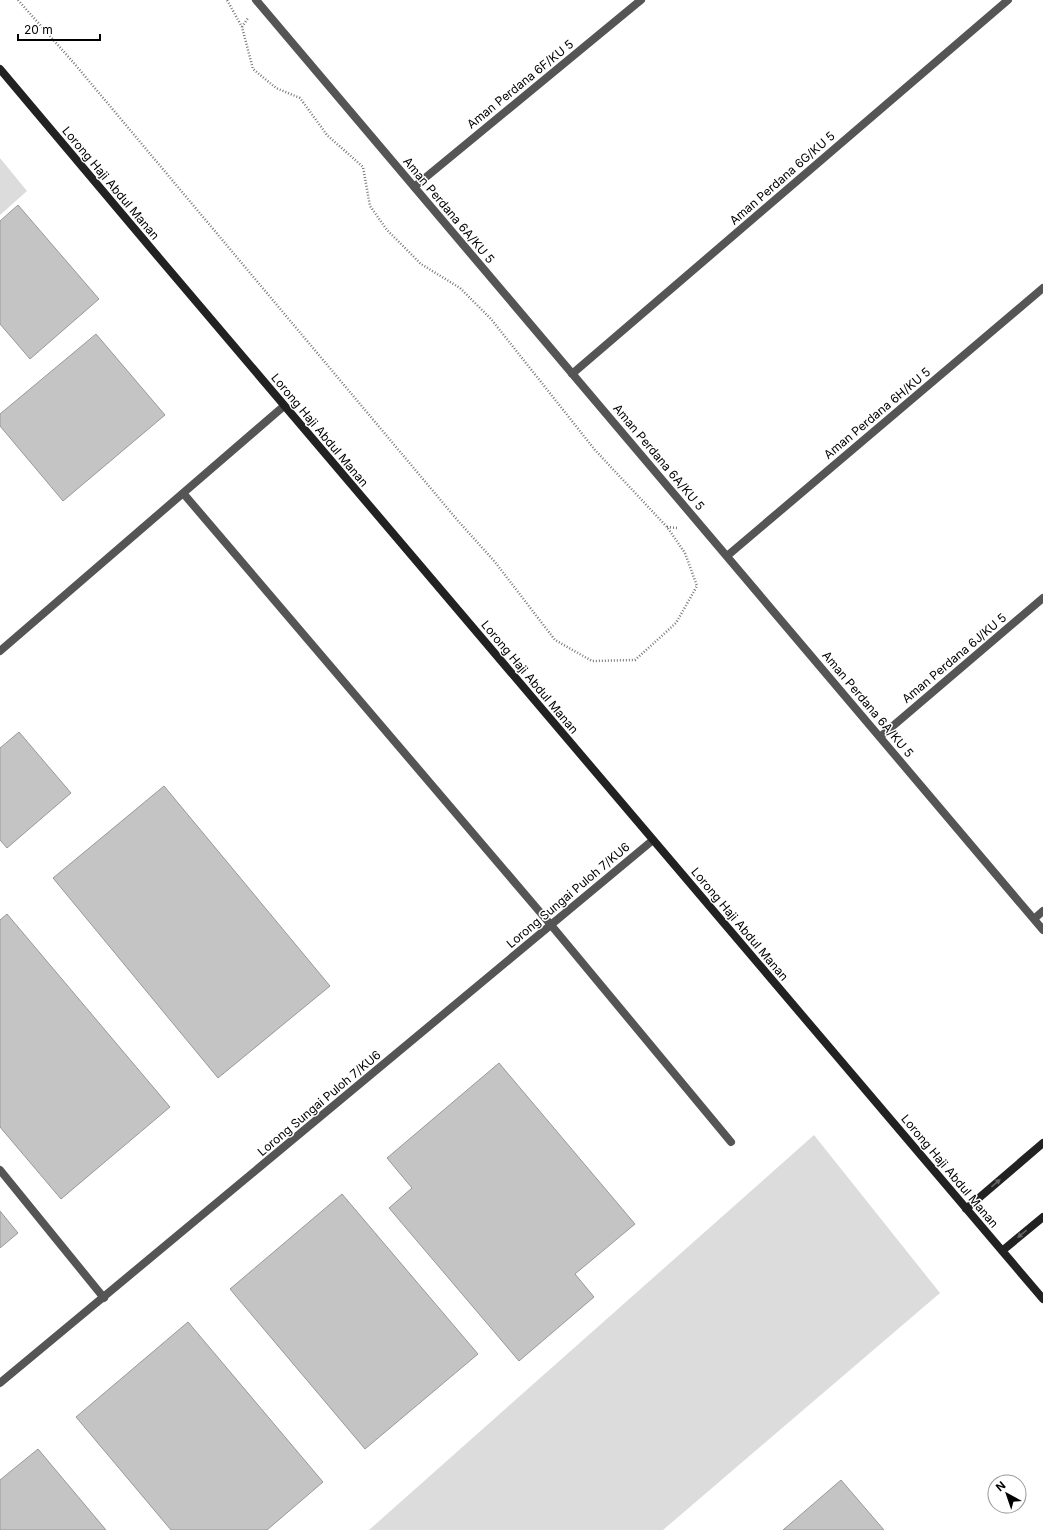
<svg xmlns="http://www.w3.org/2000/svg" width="1043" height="1530" font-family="Inter,sans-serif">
<rect width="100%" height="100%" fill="#fff"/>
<path fill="#dcdcdc" d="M 0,158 L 27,191 L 0,215 Z
M 814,1135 L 940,1293 L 663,1530 L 369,1530 Z"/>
<path fill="#c4c4c4" stroke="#999" d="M 18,205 L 99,299 L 30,359 L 0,324 L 0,221 Z
M 96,334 L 165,415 L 63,501 L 0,426 L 0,414 Z
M 19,732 L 71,793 L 7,848 L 0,840 L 0,748 Z
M 164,786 L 330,986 L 218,1078 L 53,878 Z
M 7,914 L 170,1107 L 61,1199 L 0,1127 L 0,920 Z
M 499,1063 L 635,1224 L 575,1274 L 594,1297 L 519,1361 L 389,1208 L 412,1188 L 387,1158 Z
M 342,1194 L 478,1354 L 365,1449 L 230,1289 Z
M 0,1211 L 18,1233 L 0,1248 Z
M 188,1322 L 323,1482 L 267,1530 L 171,1530 L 76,1417 Z
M 38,1449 L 106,1530 L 0,1530 L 0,1480 Z
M 841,1480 L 884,1530 L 783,1530 Z"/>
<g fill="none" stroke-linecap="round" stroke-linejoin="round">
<path stroke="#777" stroke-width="2.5" stroke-dasharray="1 2" stroke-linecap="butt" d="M 18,0 L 73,62 L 459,522 L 495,562 L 555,640 L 592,661 L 635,660 L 676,623 L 697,586 L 685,553 L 667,527 L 595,450 L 491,319 L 460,288 L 421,264 L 387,230 L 370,206 L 363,167 L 327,135 L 300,98 L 276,88 L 253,69 L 242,27 L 227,0
M 242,27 L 248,18
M 667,527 L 678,528"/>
<path stroke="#555" stroke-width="8" d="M 0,1170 L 104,1298"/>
<path stroke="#555" stroke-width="8" d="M 256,0 L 1043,930
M 414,187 L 641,0
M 572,374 L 1008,0
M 183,493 L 551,925 L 731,1142
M 727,556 L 1043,288
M 0,651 L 284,406
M 880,737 L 1043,598
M 1034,919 L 1043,911
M 0,1383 L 653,840"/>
<path stroke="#222" stroke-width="8" d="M 0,69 L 160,259 L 1043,1299
M 966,1209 L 1043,1143
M 1002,1251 L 1043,1217"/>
</g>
<defs><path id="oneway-solid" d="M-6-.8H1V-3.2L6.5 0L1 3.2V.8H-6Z"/></defs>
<g fill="#646464">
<use href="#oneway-solid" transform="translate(996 1183) rotate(-41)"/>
<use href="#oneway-solid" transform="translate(1022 1234) rotate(141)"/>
</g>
<g text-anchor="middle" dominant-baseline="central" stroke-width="3" stroke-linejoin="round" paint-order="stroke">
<g font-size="12" fill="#000" stroke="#fff">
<text transform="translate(520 84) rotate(-39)">Aman Perdana 6F/KU 5</text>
<text transform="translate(782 178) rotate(-41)">Aman Perdana 6G/KU 5</text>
<text transform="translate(111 183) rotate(50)">Lorong Haji Abdul Manan</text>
<text transform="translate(449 210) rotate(50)">Aman Perdana 6A/KU 5</text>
<text transform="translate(877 413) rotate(-40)">Aman Perdana 6H/KU 5</text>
<text transform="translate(320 430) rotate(50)">Lorong Haji Abdul Manan</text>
<text transform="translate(659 457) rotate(50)">Aman Perdana 6A/KU 5</text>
<text transform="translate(954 658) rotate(-40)">Aman Perdana 6J/KU 5</text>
<text transform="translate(530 677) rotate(50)">Lorong Haji Abdul Manan</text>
<text transform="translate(868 704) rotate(50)">Aman Perdana 6A/KU 5</text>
<text transform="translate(568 895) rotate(-40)">Lorong Sungai Puloh 7/KU6</text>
<text transform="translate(740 924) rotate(50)">Lorong Haji Abdul Manan</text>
<text transform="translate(319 1103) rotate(-40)">Lorong Sungai Puloh 7/KU6</text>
<text transform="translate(950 1171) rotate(50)">Lorong Haji Abdul Manan</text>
</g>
</g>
<g transform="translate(1007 1494) rotate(320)"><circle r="19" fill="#ffffff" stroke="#999999"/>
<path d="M0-3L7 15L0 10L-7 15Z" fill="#000000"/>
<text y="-6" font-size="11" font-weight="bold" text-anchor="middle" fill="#000000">N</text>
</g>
<path d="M18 34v6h82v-6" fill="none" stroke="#000000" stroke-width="2"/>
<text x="24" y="34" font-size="12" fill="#000000" stroke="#ffffff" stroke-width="3" paint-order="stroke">20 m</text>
</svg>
